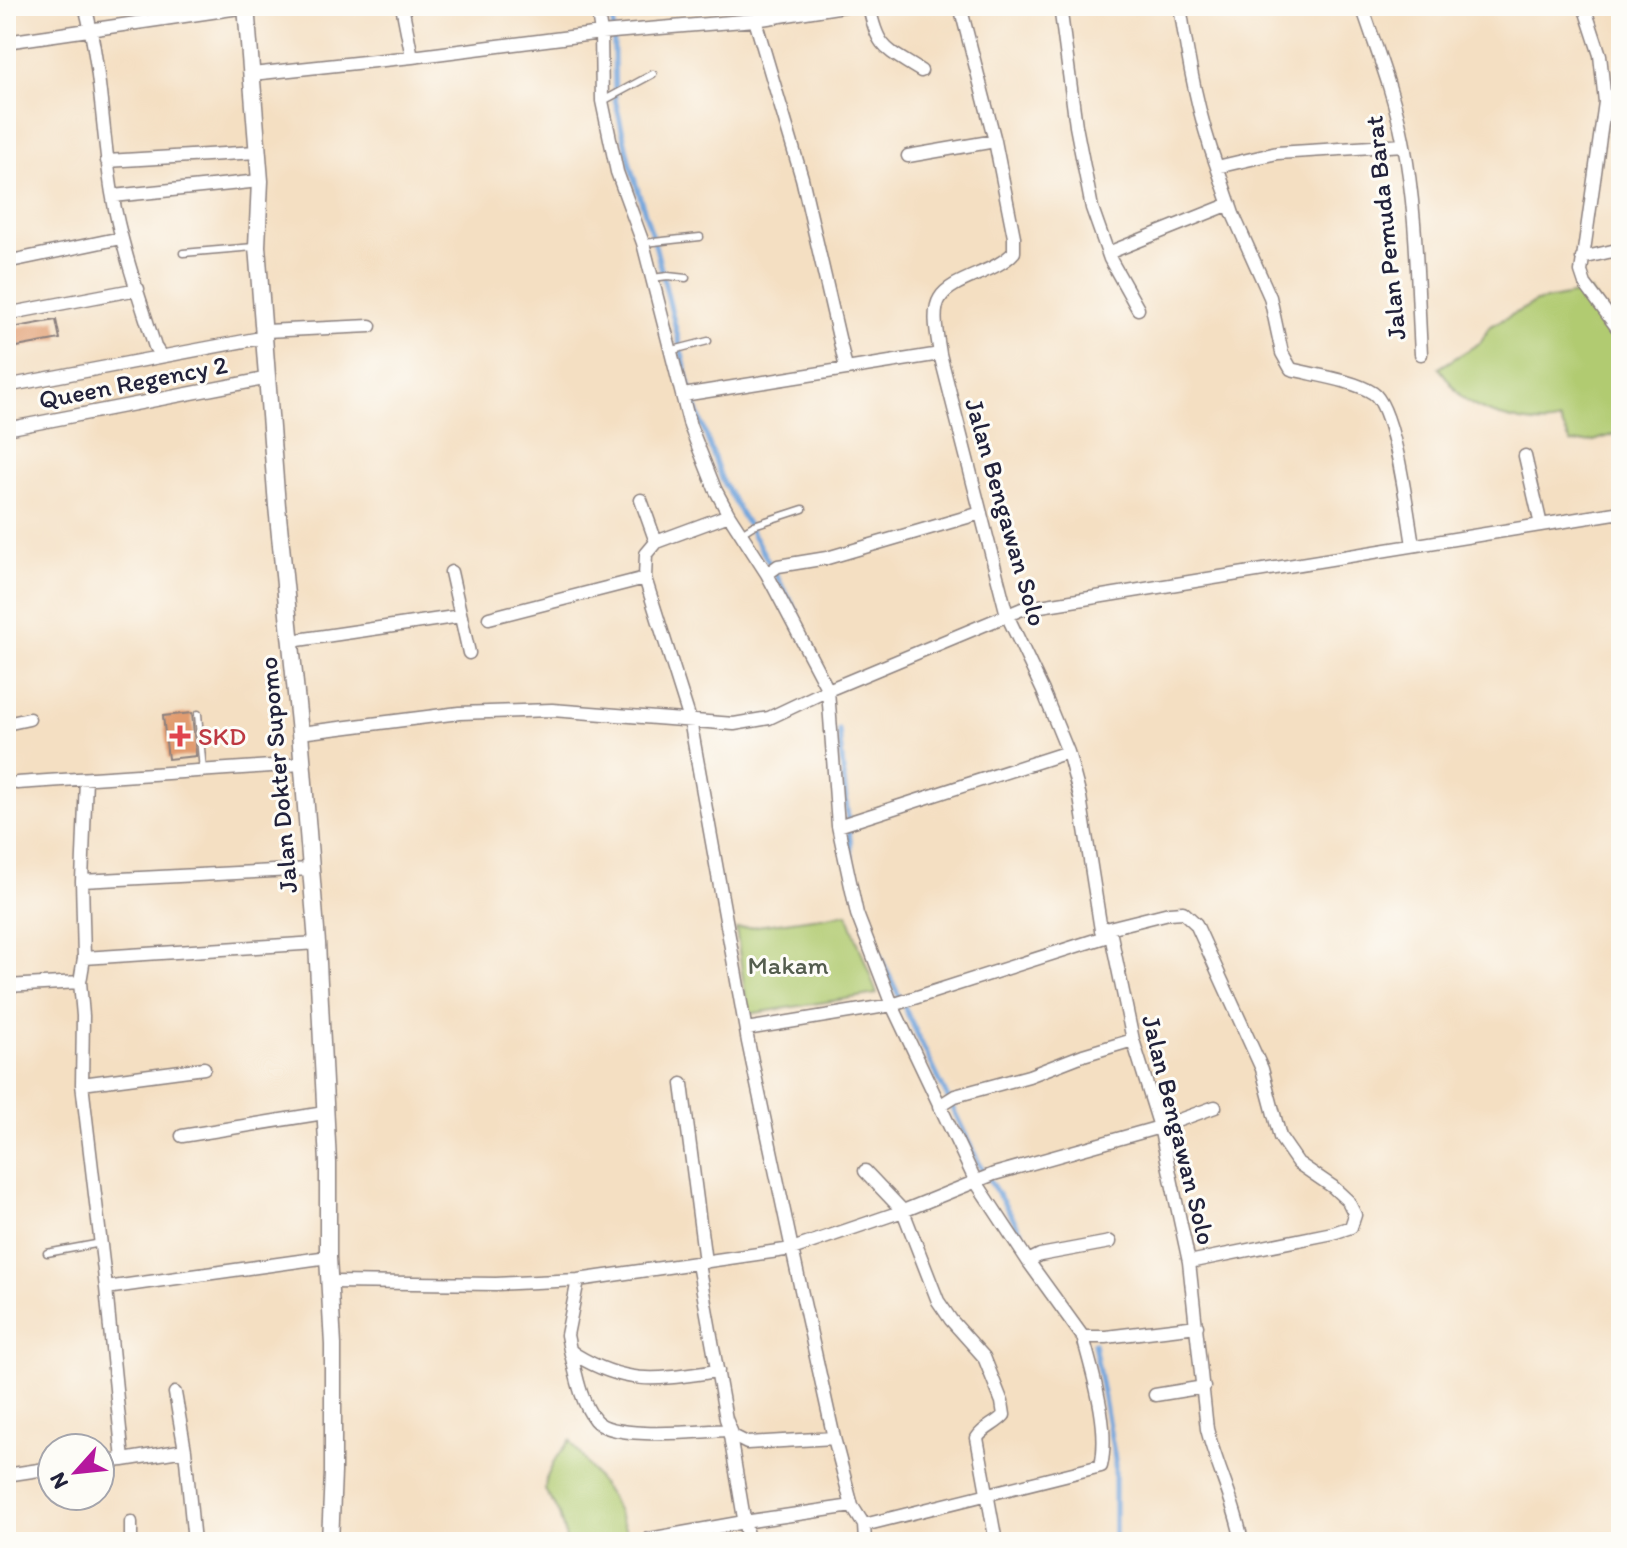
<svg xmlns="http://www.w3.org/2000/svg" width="1627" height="1548" font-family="Itim,sans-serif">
<rect width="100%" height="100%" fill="#fdfcf7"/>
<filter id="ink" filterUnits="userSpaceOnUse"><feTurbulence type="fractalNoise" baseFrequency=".0125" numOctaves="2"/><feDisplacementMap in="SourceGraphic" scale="16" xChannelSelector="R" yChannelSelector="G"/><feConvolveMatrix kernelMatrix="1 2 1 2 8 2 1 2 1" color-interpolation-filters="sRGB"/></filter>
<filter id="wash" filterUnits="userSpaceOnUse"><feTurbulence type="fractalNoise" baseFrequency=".006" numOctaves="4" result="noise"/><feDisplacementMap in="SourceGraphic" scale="32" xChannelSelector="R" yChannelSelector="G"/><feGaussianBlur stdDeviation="1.8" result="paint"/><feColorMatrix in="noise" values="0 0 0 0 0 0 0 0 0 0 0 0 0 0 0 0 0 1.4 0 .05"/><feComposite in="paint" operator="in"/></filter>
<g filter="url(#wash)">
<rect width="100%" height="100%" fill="#f4dfc2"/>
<path fill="#b1cb71" stroke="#6a7656" stroke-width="2" d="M 1590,291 L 1621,335 L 1621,432 L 1594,441 L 1571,443 L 1560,421 C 1539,429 1480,414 1463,398 C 1454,390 1447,377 1439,368 L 1481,342 L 1489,327 L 1536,302 Z
M 847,913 L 877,994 L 748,1014 L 736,929 Z
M 570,1440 L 612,1499 L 631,1542 L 567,1542 L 559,1514 L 545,1490 L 546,1479 L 554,1462 Z"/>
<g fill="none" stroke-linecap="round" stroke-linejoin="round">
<path stroke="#71a4dc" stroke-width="5" d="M 613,6 L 615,99 L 631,168 L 656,248 L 693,399 L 722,480 L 797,612
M 839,730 L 853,869
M 856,883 L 872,938
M 876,948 L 980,1165 L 1055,1286
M 1094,1343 L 1115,1459 L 1115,1542"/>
</g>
<g id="blocks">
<path fill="#e19c6f" d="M 56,320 L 60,339 L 6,349 L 6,329 Z
M 192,713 L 196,756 L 168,759 L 163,716 Z"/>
</g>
</g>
<g filter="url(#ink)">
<use href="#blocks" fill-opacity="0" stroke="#8b807e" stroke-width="2"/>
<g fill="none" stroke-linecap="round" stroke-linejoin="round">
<defs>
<path id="service" d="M 603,101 L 653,74
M 644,243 L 700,237
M 183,253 L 254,247
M 652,278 L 668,276 L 686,278
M 673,350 L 708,341
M 740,534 L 754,525 L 803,509
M 198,714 L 203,771
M 47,1253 L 101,1243"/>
<path id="minor" d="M 85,6 C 101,65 102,133 112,193 C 121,246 139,296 155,347 L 161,356
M 402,6 L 412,57
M 597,6 L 601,33 L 602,101 L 617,172 L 643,243 L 690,426 L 715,489 L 729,515 L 767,574 L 828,690 L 838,826 L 857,914 L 892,1005 L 976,1182 L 1028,1261 L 1083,1337 L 1106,1337 L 1197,1326
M 869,6 C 878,50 885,48 921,71
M 960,6 L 995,141 L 1014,237 L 1014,252 C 996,273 952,278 940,298 C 931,312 938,339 940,354 L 1007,615 L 1043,691 L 1068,752 L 1080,797 L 1101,930 L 1111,935 L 1133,1040 L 1160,1127 L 1189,1262 L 1207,1429 C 1217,1468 1235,1502 1242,1542
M 1060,6 L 1076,126 L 1092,208 L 1110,259 L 1138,309
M 1180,6 C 1188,60 1198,115 1217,167 L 1277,153 L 1404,145
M 1362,6 C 1377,51 1394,94 1403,140 C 1417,210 1417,284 1421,354
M 1584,6 L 1600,55 L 1605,102 L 1581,272 L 1585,284 L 1621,333
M 755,20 L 802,178 L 846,368
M 6,42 L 246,7
M 252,74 L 412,57 L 601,33 L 755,20 L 844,6
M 908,156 L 995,141
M 107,161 L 257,152
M 1217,167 L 1233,214 L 1270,297 L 1282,353 L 1291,369 C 1314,375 1353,380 1373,393 C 1395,407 1408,516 1413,545
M 113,196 L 260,181
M 1108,253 L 1230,204
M 1582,258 L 1621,249
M 6,262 L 121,238
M 6,314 L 138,289
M 266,331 L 370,326
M 6,386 L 266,337
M 683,395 L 940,354
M 6,429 L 269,378
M 1525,456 L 1541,525
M 641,500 L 656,542
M 451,572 L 469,653
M 767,574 L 778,566 L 827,558 L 981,513
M 645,578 L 646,554 L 656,542 L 729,515
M 489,618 L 645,578 L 690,720 L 748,1042 L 792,1249 L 834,1438 L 852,1506 L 864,1525 L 865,1542
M 291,641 L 461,616
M 6,724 L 29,719
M 300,733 L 459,713 L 552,710 L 734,724 L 769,718 L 828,690 L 1022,609 L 1621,512
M 86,779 L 82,881 L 84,958 L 80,982 L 83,1016 L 82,1084 L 106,1288 L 328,1257
M 17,783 L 302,764
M 838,826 L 1068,752
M 82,881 L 311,869
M 1101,930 L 1169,913 L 1183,912 L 1196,924 L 1262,1069 L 1280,1137 L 1298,1163 L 1333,1187 L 1348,1201 L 1355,1215 L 1351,1227 L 1333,1233 L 1189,1262
M 84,958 L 317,943
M 6,986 L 80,982
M 746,1029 L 892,1005 L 1111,935
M 82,1084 L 204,1068
M 682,1084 L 705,1262
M 939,1106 L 955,1096 L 1029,1076 L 1083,1055 L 1133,1040
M 182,1136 L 324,1113
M 865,1171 L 903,1211 L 938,1301 L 951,1320 L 984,1357 L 1002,1402 L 1004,1415 C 995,1425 984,1427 977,1438 L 996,1542
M 1028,1261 L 1040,1255 L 1110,1242
M 698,1264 L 726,1419 L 733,1436 L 747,1443 L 834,1438
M 578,1280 L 567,1335 L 570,1350 L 576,1355 C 629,1387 660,1379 718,1371
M 331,1282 L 496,1284 L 578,1280 L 792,1249 L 903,1211 L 994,1174 L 1160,1127 L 1215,1107
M 570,1350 C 576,1373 580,1401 595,1420 C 612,1441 701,1431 729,1430 L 748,1542
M 175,1393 L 185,1450 L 194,1542
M 1155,1395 L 1204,1387
M 123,1460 L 185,1450
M 100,1462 L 123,1460 L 106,1288
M 6,1475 L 52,1468
M 131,1522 L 131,1542
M 864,1525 L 1101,1466 C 1110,1427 1093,1375 1083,1337
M 647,1542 L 649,1539 L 744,1522 L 852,1506"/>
<path id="tertiary" d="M 246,6 L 260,181 L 257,246 L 277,506 L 300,733 L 317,943 L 328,1163 L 328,1257 L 333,1345 L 333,1472 L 330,1542"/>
</defs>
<use href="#service" stroke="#8b807e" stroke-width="9"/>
<use href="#minor" stroke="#8b807e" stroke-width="15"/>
<use href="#tertiary" stroke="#8b807e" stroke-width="19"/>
<use href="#service" stroke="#fff" stroke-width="6"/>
<use href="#minor" stroke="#fff" stroke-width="12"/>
<use href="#tertiary" stroke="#fff" stroke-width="16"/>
</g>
</g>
<path fill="#e0444e" stroke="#fdfcf7" stroke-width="3" d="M176 724h8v8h8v8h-8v8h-8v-8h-8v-8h8z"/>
<g text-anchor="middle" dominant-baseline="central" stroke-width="6" stroke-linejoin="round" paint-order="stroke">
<g font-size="26" fill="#22223b" stroke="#fdfcf7">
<text transform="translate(1385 228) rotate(-96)">Jalan Pemuda Barat</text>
<text transform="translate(133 382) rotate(-11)">Queen Regency 2</text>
<text transform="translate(1006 512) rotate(74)">Jalan Bengawan Solo</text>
<text transform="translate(278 775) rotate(-95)">Jalan Dokter Supomo</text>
<text transform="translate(1179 1130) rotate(76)">Jalan Bengawan Solo</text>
</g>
<g font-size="26" fill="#be3a42" stroke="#fdfcf7" text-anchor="start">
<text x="198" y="736">SKD</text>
</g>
<g font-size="26" fill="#545d4e" stroke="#fdfcf7">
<text x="788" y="965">Makam</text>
</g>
</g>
<rect width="1627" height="1548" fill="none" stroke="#fdfcf7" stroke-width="32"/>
<g transform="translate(76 1472) rotate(243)"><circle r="38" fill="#fdfcf7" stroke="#a5a5ac" stroke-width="2"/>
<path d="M0-6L14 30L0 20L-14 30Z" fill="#b5179e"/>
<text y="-12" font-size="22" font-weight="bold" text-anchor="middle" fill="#22223b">N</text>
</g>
</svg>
